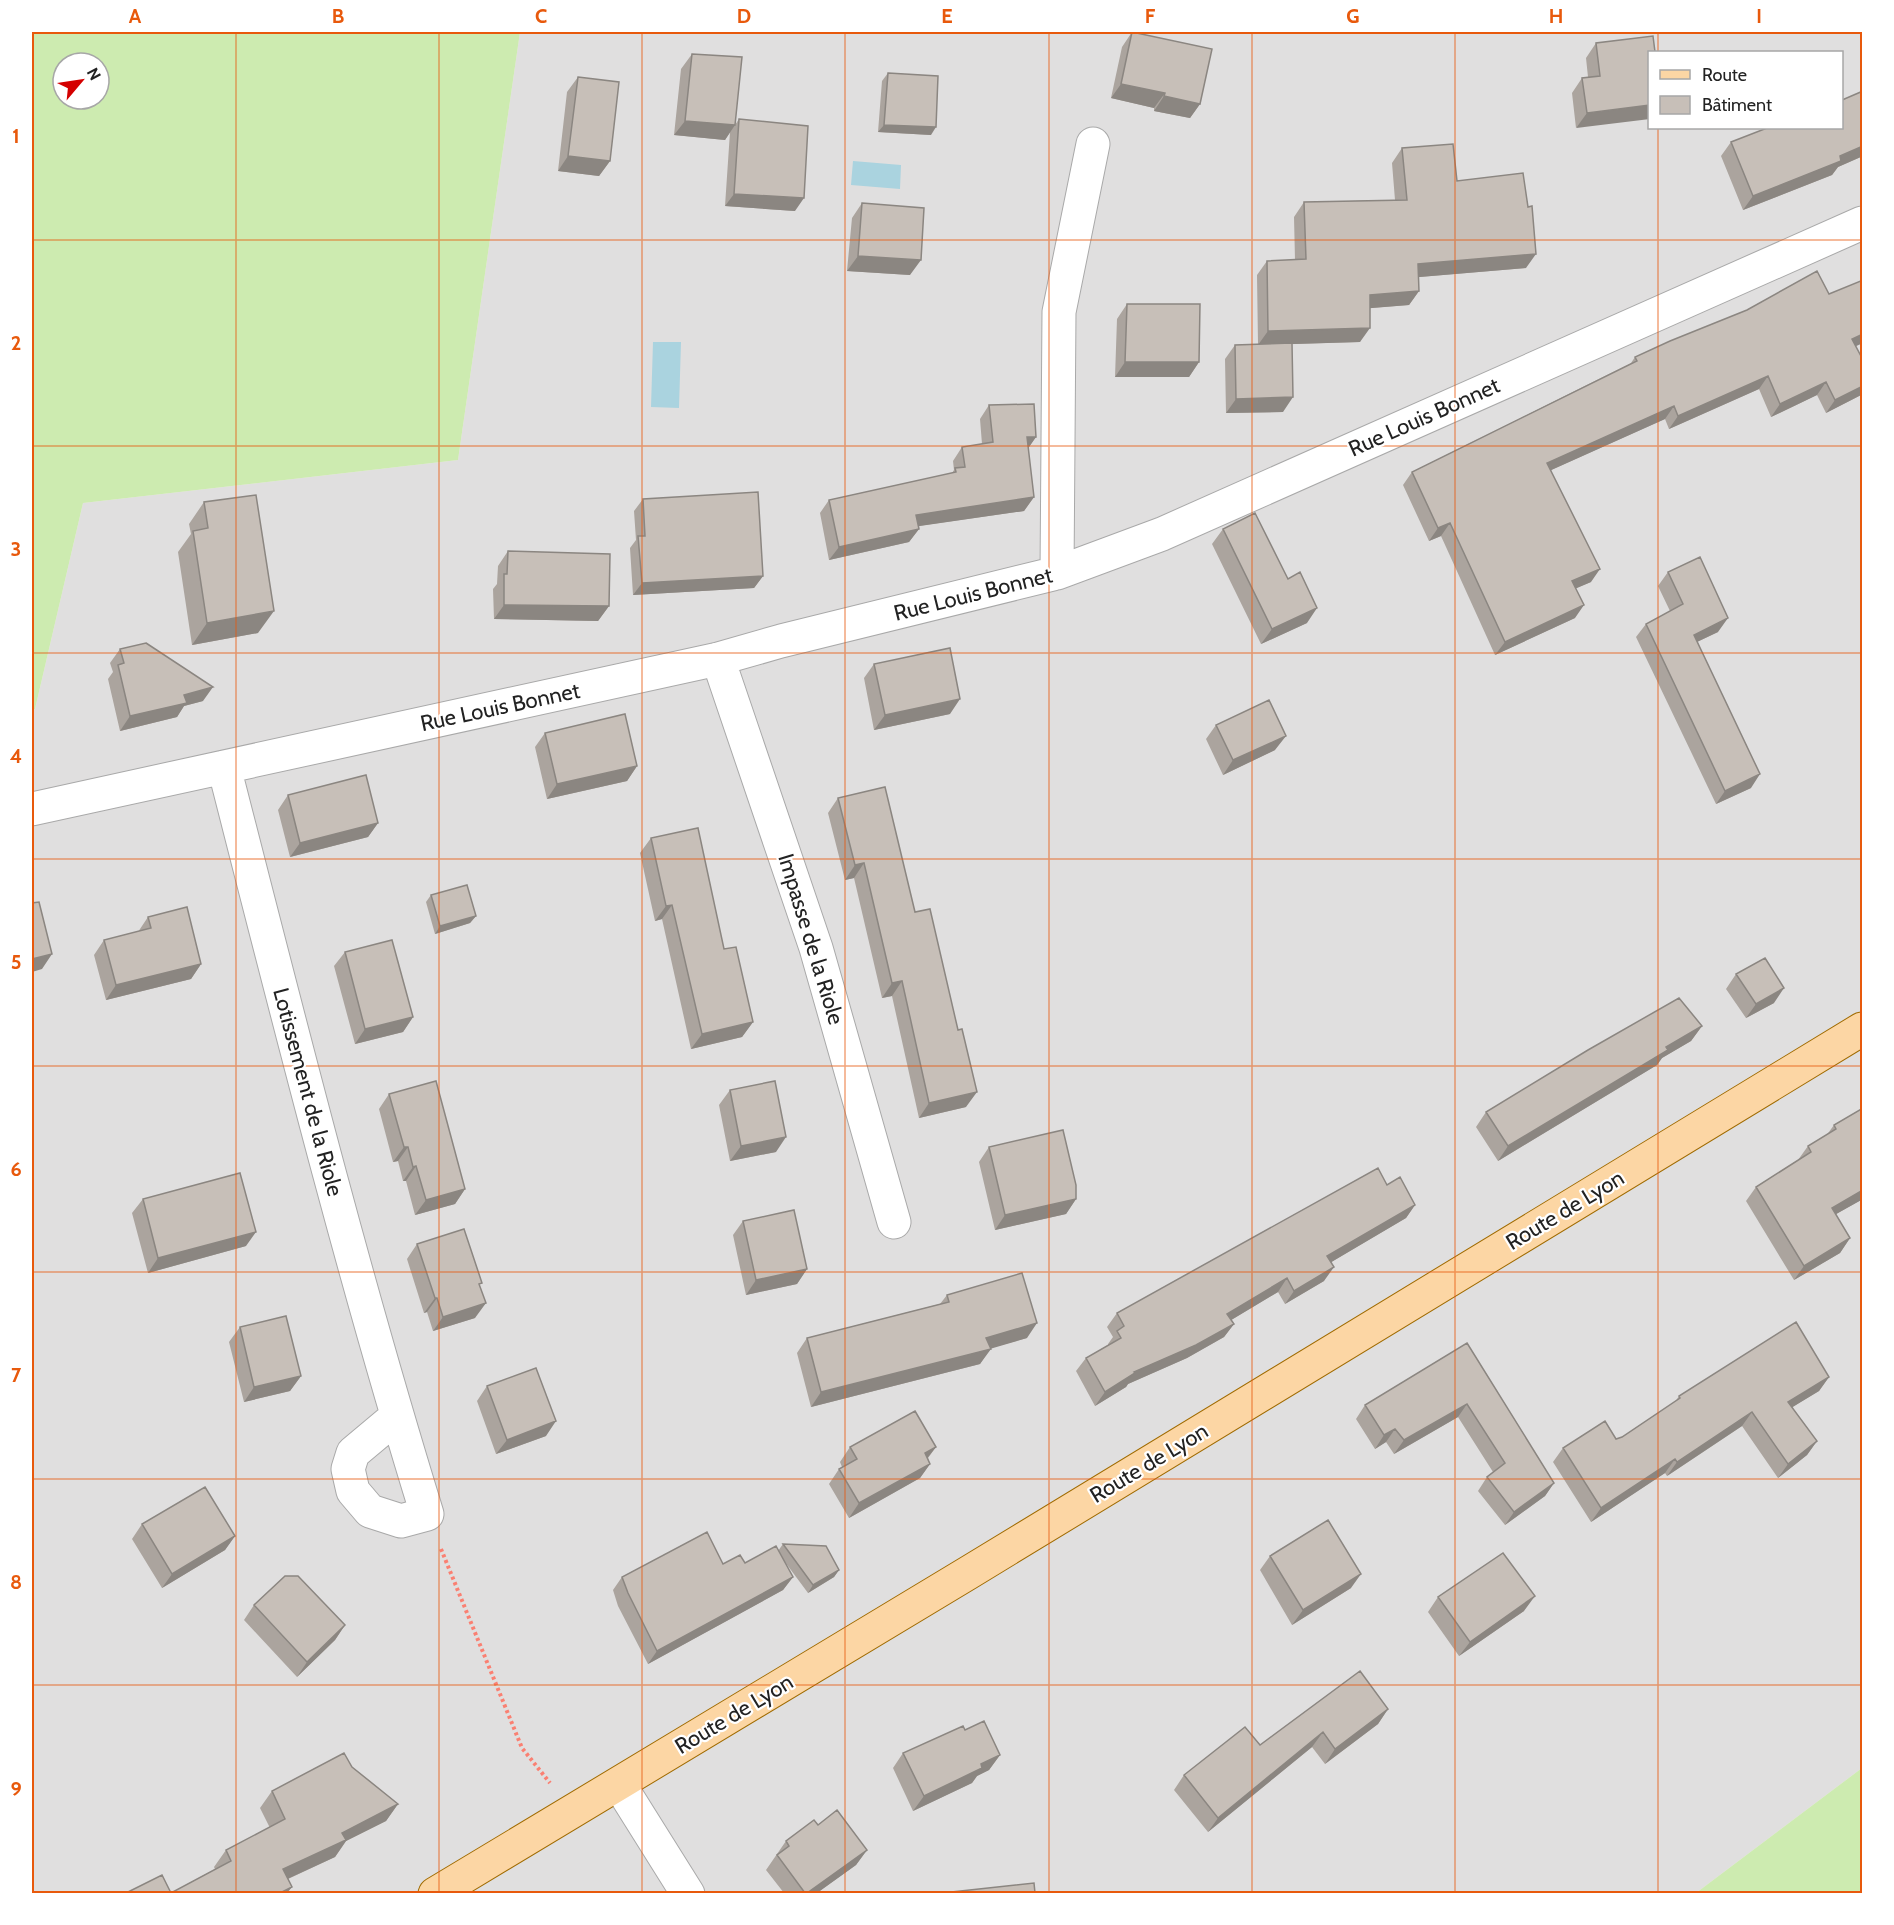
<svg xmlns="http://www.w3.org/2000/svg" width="1894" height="1925" font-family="Cabin,sans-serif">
<rect width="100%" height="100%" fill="#f2efe9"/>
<path fill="#e0dfdf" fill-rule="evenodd" d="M 520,32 L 1862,32 L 1862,1768 L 1696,1893 L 32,1893 L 32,710 L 35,709 L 83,503 L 458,460 ZM 1650,52 L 1842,52 L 1842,128 L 1650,128 Z"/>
<path fill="#cdebb0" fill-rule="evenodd" d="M 32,32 L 520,32 L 458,460 L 83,503 L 35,709 L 32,710 ZM 63,63 L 99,63 L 99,99 L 63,99 Z
M 1862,1768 L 1862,1893 L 1696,1893 Z"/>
<path fill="#aad3df" d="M 853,161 L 901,165 L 900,189 L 851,185 Z
M 653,342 L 681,342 L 679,408 L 651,407 Z"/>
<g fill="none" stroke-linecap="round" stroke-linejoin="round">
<defs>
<path id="minor" d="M 1057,573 L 1059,312 L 1093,144
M 718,659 L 816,948 L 894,1222
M 224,767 C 288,1017 351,1268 427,1514 L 401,1521 L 370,1511 L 353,1491 L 348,1469 L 353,1453 L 396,1417
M 32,809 L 718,659 L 781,641 L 1057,573 L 1162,534 L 1862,223
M 619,1784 L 688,1894"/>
<path id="major" d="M 435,1894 L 968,1573 L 1862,1029"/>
</defs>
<use href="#minor" stroke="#a9a9a9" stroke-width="35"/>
<use href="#major" stroke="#a06b00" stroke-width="35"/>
<path stroke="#fa8072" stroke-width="4" stroke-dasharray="3 3" stroke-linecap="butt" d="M 441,1549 L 522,1748 L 550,1783"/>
<use href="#minor" stroke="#fff" stroke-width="33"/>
<use href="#major" stroke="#fcd6a4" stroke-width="33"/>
</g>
<path fill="#aba49e" d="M 1132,32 L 1200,104 L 1190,118 L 1154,111 L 1154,108 L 1111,98 L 1122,47 Z
M 1653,36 L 1576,128 L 1572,93 L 1582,78 L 1588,77 L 1586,58 L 1596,43 Z
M 692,54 L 735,125 L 739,119 L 795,211 L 725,206 L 730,132 L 725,140 L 674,135 L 681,69 Z
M 888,73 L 931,135 L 878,132 L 882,81 Z
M 578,77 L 610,161 L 599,176 L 558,171 L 567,92 Z
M 1863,91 L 1863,156 L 1838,167 L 1832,175 L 1743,210 L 1721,156 L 1731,142 L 1842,128 Z
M 1402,148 L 1457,181 L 1526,268 L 1419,277 L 1419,291 L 1409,305 L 1370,308 L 1360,342 L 1292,344 L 1283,412 L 1226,413 L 1225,359 L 1235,345 L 1258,344 L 1257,275 L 1267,261 L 1295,260 L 1294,217 L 1304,202 L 1395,200 L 1392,163 Z
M 862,203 L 910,275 L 847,271 L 852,218 Z
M 1127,304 L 1199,362 L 1189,377 L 1115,377 L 1117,319 Z
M 1856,346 L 1863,394 L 1826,413 L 1817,395 L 1771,417 L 1759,389 L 1669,429 L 1665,419 L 1551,470 L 1591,582 L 1576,588 L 1575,618 L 1495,655 L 1441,536 L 1429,541 L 1403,485 L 1412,472 L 1631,363 L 1635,357 Z
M 989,405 L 1036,437 L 1028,448 L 1034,497 L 1024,511 L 918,526 L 919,529 L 909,542 L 829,560 L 820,513 L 829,500 L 952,473 L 954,470 L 953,461 L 962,447 L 982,444 L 980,419 Z
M 643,499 L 763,576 L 754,588 L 633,595 L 630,548 L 636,540 L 634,511 Z
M 204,502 L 258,633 L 192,645 L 178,552 L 191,534 L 189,524 Z
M 1223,529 L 1307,623 L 1261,644 L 1212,544 Z
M 508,551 L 609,606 L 598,621 L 494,619 L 493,589 L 497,584 L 498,566 Z
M 1668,572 L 1718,632 L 1697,642 L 1751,788 L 1716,804 L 1636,637 L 1646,624 L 1670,611 L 1658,586 Z
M 120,649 L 203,701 L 184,706 L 177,717 L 120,731 L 108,679 L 113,672 L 110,663 Z
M 874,664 L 950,714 L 874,730 L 864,678 Z
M 1216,725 L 1275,750 L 1223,775 L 1206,739 Z
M 545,733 L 637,766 L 627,781 L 547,799 L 535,747 Z
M 288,795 L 378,823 L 368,837 L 290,857 L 278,810 Z
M 838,798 L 915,912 L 966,1107 L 919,1118 L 892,996 L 882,998 L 854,878 L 845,880 L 828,813 Z
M 651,838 L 724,949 L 753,1022 L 742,1037 L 691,1049 L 662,919 L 655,921 L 640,853 Z
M 431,895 L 476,916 L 470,923 L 435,934 L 426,902 Z
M 148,917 L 201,964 L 191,979 L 106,1000 L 94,955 L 104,940 L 138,932 Z
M 345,952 L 413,1017 L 403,1032 L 355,1044 L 334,966 Z
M 1736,974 L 1774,1003 L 1746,1018 L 1726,989 Z
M 1702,1026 L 1691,1041 L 1662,1058 L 1657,1065 L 1498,1161 L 1476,1127 L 1486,1112 Z
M 730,1090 L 776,1152 L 730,1161 L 719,1105 Z
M 389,1094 L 465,1189 L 455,1204 L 415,1215 L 406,1181 L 403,1181 L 398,1161 L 393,1162 L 379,1109 Z
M 1863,1108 L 1863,1199 L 1836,1214 L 1850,1238 L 1840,1253 L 1794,1280 L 1746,1201 L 1756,1187 L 1798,1160 L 1808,1146 L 1826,1136 L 1834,1125 Z
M 989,1147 L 1076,1199 L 1066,1214 L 995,1230 L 979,1162 Z
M 1387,1185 L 1415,1205 L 1406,1218 L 1331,1262 L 1324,1281 L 1285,1304 L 1278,1292 L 1231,1320 L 1234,1324 L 1224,1337 L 1187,1358 L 1128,1384 L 1126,1387 L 1095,1406 L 1076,1371 L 1086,1358 L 1108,1345 L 1108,1344 L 1113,1337 L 1107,1327 L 1117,1313 Z
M 143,1199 L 246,1246 L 148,1273 L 132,1213 Z
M 743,1221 L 807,1269 L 797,1284 L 746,1295 L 733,1235 Z
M 417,1244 L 480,1286 L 475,1318 L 433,1331 L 427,1312 L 424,1313 L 407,1259 Z
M 947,1295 L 1027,1338 L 990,1348 L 980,1364 L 811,1407 L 797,1353 L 807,1338 L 940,1304 Z
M 240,1327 L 301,1376 L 290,1391 L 244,1402 L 229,1342 Z
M 1467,1343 L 1554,1483 L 1545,1496 L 1505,1525 L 1478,1491 L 1487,1477 L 1493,1472 L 1458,1417 L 1394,1454 L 1386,1442 L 1375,1449 L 1356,1419 L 1365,1405 Z
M 1829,1377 L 1819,1391 L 1792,1407 L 1817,1441 L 1807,1455 L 1778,1478 L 1742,1426 L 1667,1476 L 1665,1473 L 1591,1522 L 1553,1462 L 1563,1448 L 1616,1439 L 1622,1437 L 1675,1402 L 1679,1396 Z
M 487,1386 L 546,1436 L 496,1454 L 477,1401 Z
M 850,1447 L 936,1447 L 928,1458 L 930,1464 L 920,1478 L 849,1518 L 829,1484 L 839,1469 L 842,1467 L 840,1462 Z
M 142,1524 L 235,1536 L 225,1550 L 162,1588 L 132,1539 Z
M 783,1544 L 839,1570 L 834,1577 L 808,1593 L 782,1558 L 793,1577 L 783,1590 L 648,1664 L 618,1606 L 613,1590 L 622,1577 L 723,1564 L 745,1563 L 778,1551 Z
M 1270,1556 L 1351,1588 L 1292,1625 L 1260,1570 Z
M 1438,1597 L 1524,1611 L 1459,1656 L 1428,1612 Z
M 254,1605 L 345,1625 L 335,1640 L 297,1677 L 244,1620 Z
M 1388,1709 L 1378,1724 L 1325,1764 L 1312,1747 L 1208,1832 L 1174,1790 L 1184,1775 L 1260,1745 Z
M 965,1730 L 1000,1755 L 989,1770 L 977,1776 L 972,1783 L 913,1811 L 893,1768 L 903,1753 Z
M 352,1767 L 398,1804 L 386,1821 L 346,1841 L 335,1857 L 288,1879 L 287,1893 L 126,1893 L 171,1893 L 215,1869 L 214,1867 L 226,1850 L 270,1828 L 260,1808 L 272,1791 Z
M 818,1825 L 867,1850 L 856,1865 L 817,1893 L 784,1893 L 766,1870 L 786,1841 Z"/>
<path fill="#8b8681" d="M 1121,84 L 1165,93 L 1154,108 L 1111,98 Z
M 1164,96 L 1200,104 L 1190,118 L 1154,111 Z
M 1650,105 L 1650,119 L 1576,128 L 1587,113 Z
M 685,121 L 735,125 L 725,140 L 674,135 Z
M 884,125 L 936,127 L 931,135 L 878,132 Z
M 1863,146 L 1863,156 L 1838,167 L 1832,175 L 1743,210 L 1753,196 Z
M 568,156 L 610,161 L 599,176 L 558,171 Z
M 734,194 L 804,198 L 795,211 L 725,206 Z
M 1536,254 L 1526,268 L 1408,278 L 1418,264 Z
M 858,256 L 921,260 L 910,275 L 847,271 Z
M 1419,291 L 1409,305 L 1360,309 L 1370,295 Z
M 1370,328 L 1360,342 L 1258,345 L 1268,331 Z
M 1863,334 L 1863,343 L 1843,352 L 1852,339 Z
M 1125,362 L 1199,362 L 1189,377 L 1115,377 Z
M 1768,376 L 1759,389 L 1669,429 L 1678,416 Z
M 1826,382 L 1817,395 L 1771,417 L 1780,404 Z
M 1863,386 L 1863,394 L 1826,413 L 1835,400 Z
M 1293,397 L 1283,412 L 1226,413 L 1236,399 Z
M 1674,406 L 1665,419 L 1538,476 L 1547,463 Z
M 1027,437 L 1036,437 L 1027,450 Z
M 1034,497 L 1024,511 L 906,528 L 916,515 Z
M 1450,523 L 1441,536 L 1429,541 L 1438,528 Z
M 919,529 L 909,542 L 829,560 L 839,547 Z
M 1600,569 L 1591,582 L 1563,594 L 1572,581 Z
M 763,576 L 754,588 L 633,595 L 642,583 Z
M 504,605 L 609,606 L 598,621 L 494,619 Z
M 1584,605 L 1575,618 L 1495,655 L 1505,642 Z
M 1317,608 L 1307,623 L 1261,644 L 1272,629 Z
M 274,611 L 258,633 L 192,645 L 207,623 Z
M 1728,618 L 1718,632 L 1684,648 L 1694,635 Z
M 213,687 L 203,701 L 184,706 L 177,717 L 120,731 L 130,716 L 184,695 Z
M 960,699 L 950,714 L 874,730 L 885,715 Z
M 1286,736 L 1275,750 L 1223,775 L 1233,760 Z
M 637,766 L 627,781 L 547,799 L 557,784 Z
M 1760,774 L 1751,788 L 1716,804 L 1725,791 Z
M 378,823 L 368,837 L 290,857 L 300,843 Z
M 864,863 L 854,878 L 845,880 L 855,865 Z
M 672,905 L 662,919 L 655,921 L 666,906 Z
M 476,916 L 470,923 L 435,934 L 440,926 Z
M 52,954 L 42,969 L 32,972 L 32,959 Z
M 201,964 L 191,979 L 106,1000 L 116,985 Z
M 902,981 L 892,996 L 882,998 L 892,983 Z
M 1784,988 L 1774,1003 L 1746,1018 L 1756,1004 Z
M 413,1017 L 403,1032 L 355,1044 L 365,1029 Z
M 753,1022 L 742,1037 L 691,1049 L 702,1034 Z
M 1702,1026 L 1691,1041 L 1662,1058 L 1657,1065 L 1498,1161 L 1508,1146 L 1666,1047 Z
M 977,1092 L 966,1107 L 919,1118 L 929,1103 Z
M 786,1137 L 776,1152 L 730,1161 L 741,1146 Z
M 404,1147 L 408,1147 L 398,1161 L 393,1162 Z
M 416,1166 L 406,1181 L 403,1181 L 413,1167 Z
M 465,1189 L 455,1204 L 415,1215 L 426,1200 Z
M 1863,1190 L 1863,1199 L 1822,1222 L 1832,1208 Z
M 1076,1199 L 1066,1214 L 995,1230 L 1005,1215 Z
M 1415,1205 L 1406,1218 L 1318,1270 L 1327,1256 Z
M 256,1232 L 246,1246 L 148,1273 L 158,1258 Z
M 1850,1238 L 1840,1253 L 1794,1280 L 1804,1266 Z
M 1334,1267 L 1324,1281 L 1285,1304 L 1294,1291 Z
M 807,1269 L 797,1284 L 746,1295 L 756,1280 Z
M 1287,1278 L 1278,1292 L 1218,1328 L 1227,1314 Z
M 435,1298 L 437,1298 L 427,1312 L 424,1313 Z
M 486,1303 L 475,1318 L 433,1331 L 443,1317 Z
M 1037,1323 L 1027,1338 L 976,1353 L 986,1338 Z
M 1234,1324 L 1224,1337 L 1187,1358 L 1128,1384 L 1126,1387 L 1095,1406 L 1105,1392 L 1134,1372 Z
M 991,1349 L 980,1364 L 811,1407 L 821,1392 Z
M 301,1376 L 290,1391 L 244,1402 L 254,1387 Z
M 1829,1377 L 1819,1391 L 1778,1416 L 1788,1402 Z
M 1467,1404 L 1458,1417 L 1394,1454 L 1404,1440 Z
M 1752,1412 L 1742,1426 L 1667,1476 L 1677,1462 Z
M 556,1421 L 546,1436 L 496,1454 L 507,1440 Z
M 1395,1429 L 1386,1442 L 1375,1449 L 1384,1435 Z
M 1817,1441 L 1807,1455 L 1778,1478 L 1788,1464 Z
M 936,1447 L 925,1461 L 925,1453 Z
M 1675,1459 L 1665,1473 L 1591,1522 L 1601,1508 Z
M 930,1464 L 920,1478 L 849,1518 L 859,1503 Z
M 1554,1483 L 1545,1496 L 1505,1525 L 1514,1512 Z
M 235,1536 L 225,1550 L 162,1588 L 172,1574 Z
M 839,1570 L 834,1577 L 808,1593 L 813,1585 Z
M 1361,1574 L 1351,1588 L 1292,1625 L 1303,1610 Z
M 793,1577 L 783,1590 L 648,1664 L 657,1651 Z
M 1535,1596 L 1524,1611 L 1459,1656 L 1470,1642 Z
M 345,1625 L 335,1640 L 297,1677 L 307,1662 Z
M 1388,1709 L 1378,1724 L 1325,1764 L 1335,1749 Z
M 1323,1732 L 1312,1747 L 1208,1832 L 1218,1818 Z
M 1000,1755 L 989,1770 L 977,1776 L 972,1783 L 913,1811 L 924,1796 L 981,1764 Z
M 398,1804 L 386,1821 L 346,1841 L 335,1857 L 272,1886 L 283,1869 L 342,1833 Z
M 867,1850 L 856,1865 L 817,1893 L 807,1893 Z
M 292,1887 L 287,1893 L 280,1893 Z"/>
<path fill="#c7bfb8" stroke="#8b8681" stroke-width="1.5" d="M 1132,32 L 1212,49 L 1200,104 L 1164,96 L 1165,93 L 1121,84 Z
M 1653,36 L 1655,52 L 1650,52 L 1650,105 L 1587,113 L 1582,78 L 1600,76 L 1596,43 Z
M 692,54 L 742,57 L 735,125 L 685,121 Z
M 888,73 L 938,76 L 936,127 L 884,125 Z
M 578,77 L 619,82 L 610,161 L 568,156 Z
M 1863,91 L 1863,146 L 1840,156 L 1841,161 L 1753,196 L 1731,142 L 1767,128 L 1842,128 L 1842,100 Z
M 739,119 L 808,126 L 804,198 L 734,194 Z
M 1453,144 L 1457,181 L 1523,173 L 1528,207 L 1532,206 L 1536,254 L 1418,264 L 1419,291 L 1370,295 L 1370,328 L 1268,331 L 1267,261 L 1306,259 L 1304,202 L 1407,200 L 1402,148 Z
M 862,203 L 924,208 L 921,260 L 858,256 Z
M 1817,271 L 1829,294 L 1863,280 L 1863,334 L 1852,339 L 1863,360 L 1863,386 L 1835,400 L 1826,382 L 1780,404 L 1768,376 L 1678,416 L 1674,406 L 1547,463 L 1600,569 L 1572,581 L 1584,605 L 1505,642 L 1450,523 L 1438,528 L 1412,472 L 1637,361 L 1635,357 L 1670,341 L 1747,310 Z
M 1127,304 L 1200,304 L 1199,362 L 1125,362 Z
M 1292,343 L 1293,397 L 1236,399 L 1235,345 Z
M 1034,404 L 1036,437 L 1027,437 L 1034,497 L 916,515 L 919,529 L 839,547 L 829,500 L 956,472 L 955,468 L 965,467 L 962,447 L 993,442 L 989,405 Z
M 758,492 L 763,576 L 642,583 L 638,536 L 645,536 L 643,499 Z
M 256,495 L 274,611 L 207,623 L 193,531 L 208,528 L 204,502 Z
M 1255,513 L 1288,579 L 1300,572 L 1317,608 L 1272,629 L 1223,529 Z
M 508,551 L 610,554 L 609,606 L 504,605 L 504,574 L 507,574 Z
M 1700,557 L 1728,618 L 1694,635 L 1760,774 L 1725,791 L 1646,624 L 1683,604 L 1668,572 Z
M 146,643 L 213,687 L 184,695 L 187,703 L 130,716 L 118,665 L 124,663 L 120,649 Z
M 950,648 L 960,699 L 885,715 L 874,664 Z
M 1269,700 L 1286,736 L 1233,760 L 1216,725 Z
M 625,714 L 637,766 L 557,784 L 545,733 Z
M 366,775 L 378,823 L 300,843 L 288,795 Z
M 885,787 L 915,912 L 930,909 L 958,1030 L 962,1029 L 977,1092 L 929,1103 L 902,981 L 892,983 L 864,863 L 855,865 L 838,798 Z
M 698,828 L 724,949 L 736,947 L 753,1022 L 702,1034 L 672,905 L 666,906 L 651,838 Z
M 467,885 L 476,916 L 440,926 L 431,895 Z
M 39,902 L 52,954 L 32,959 L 32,903 Z
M 187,907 L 201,964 L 116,985 L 104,940 L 151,928 L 148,917 Z
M 392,940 L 413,1017 L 365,1029 L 345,952 Z
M 1765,958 L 1784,988 L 1756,1004 L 1736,974 Z
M 1679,998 L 1702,1026 L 1666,1047 L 1668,1050 L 1508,1146 L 1486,1112 L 1588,1050 Z
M 436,1081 L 465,1189 L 426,1200 L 416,1166 L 413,1167 L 408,1147 L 404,1147 L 389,1094 Z
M 775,1081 L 786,1137 L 741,1146 L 730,1090 Z
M 1863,1108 L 1863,1190 L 1832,1208 L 1850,1238 L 1804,1266 L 1756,1187 L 1811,1152 L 1808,1146 L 1836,1129 L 1834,1125 Z
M 1063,1130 L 1076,1185 L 1076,1199 L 1005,1215 L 989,1147 Z
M 1378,1168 L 1387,1185 L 1400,1177 L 1415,1205 L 1327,1256 L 1334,1267 L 1294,1291 L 1287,1278 L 1227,1314 L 1234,1324 L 1196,1345 L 1134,1372 L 1135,1373 L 1105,1392 L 1086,1358 L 1121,1338 L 1117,1331 L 1124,1326 L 1117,1313 Z
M 240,1173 L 256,1232 L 158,1258 L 143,1199 Z
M 794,1210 L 807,1269 L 756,1280 L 743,1221 Z
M 464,1229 L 482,1283 L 479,1284 L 486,1303 L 443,1317 L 437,1298 L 435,1298 L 417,1244 Z
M 1022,1273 L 1037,1323 L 986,1338 L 991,1349 L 821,1392 L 807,1338 L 949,1302 L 947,1295 Z
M 286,1316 L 301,1376 L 254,1387 L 240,1327 Z
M 1796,1322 L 1829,1377 L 1788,1402 L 1817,1441 L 1788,1464 L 1752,1412 L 1677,1462 L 1675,1459 L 1601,1508 L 1563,1448 L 1605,1421 L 1616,1439 L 1622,1437 L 1680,1398 L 1679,1396 Z
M 1467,1343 L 1554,1483 L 1514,1512 L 1487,1477 L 1505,1463 L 1467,1404 L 1404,1440 L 1395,1429 L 1384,1435 L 1365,1405 Z
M 536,1368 L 556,1421 L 507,1440 L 487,1386 Z
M 915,1411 L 936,1447 L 925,1453 L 930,1464 L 859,1503 L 839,1469 L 857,1459 L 850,1447 Z
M 205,1487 L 235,1536 L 172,1574 L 142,1524 Z
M 1328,1520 L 1361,1574 L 1303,1610 L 1270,1556 Z
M 707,1532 L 723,1564 L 740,1555 L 745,1563 L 776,1546 L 793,1577 L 657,1651 L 628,1593 L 622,1577 Z
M 783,1544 L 826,1546 L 839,1570 L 813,1585 Z
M 1503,1553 L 1535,1596 L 1470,1642 L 1438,1597 Z
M 285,1576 L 298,1576 L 345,1625 L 307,1662 L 254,1605 Z
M 1360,1671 L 1388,1709 L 1335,1749 L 1323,1732 L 1218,1818 L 1184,1775 L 1245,1727 L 1260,1745 Z
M 984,1721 L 1000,1755 L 981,1764 L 982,1768 L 924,1796 L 903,1753 L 963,1726 L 965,1730 Z
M 344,1753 L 352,1767 L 398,1804 L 342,1833 L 346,1840 L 283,1869 L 292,1887 L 280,1893 L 126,1893 L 162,1875 L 171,1893 L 231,1861 L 226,1850 L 285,1819 L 272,1791 Z
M 837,1810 L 867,1850 L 807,1893 L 805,1893 L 777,1855 L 789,1846 L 786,1841 L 814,1820 L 818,1825 Z
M 1034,1883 L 1035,1893 L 942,1893 Z"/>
<path fill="none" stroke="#e8590c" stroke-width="1.5" stroke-opacity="0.55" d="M 236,32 L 236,1894M 439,32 L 439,1894M 642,32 L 642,1894M 845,32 L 845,1894M 1049,32 L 1049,1894M 1252,32 L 1252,1894M 1455,32 L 1455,1894M 1658,32 L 1658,52M 1658,128 L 1658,1894M 32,240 L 1862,240M 32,446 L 1862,446M 32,653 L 1862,653M 32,859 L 1862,859M 32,1066 L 1862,1066M 32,1272 L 1862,1272M 32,1479 L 1862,1479M 32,1685 L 1862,1685"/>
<g text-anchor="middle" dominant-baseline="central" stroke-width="4.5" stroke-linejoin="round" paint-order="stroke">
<g font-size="22" fill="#222" stroke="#fff">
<text transform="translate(1424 417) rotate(-24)">Rue Louis Bonnet</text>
<text transform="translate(973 594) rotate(-14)">Rue Louis Bonnet</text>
<text transform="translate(500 707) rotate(-12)">Rue Louis Bonnet</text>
<text transform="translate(811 939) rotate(73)">Impasse de la Riole</text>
<text transform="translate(308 1092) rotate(75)">Lotissement de la Riole</text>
<text transform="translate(1565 1210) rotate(-31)">Route de Lyon</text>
<text transform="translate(1149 1463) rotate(-31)">Route de Lyon</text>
<text transform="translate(734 1714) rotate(-31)">Route de Lyon</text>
</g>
</g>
<rect width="1894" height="1925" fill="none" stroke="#ffffff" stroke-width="66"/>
<rect x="1648" y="51" width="195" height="78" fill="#ffffff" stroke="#a7a7a7" stroke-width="1.5"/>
<rect x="1660" y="70" width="30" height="9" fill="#fcd6a4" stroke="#a7a7a7" stroke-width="1.5"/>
<text x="1702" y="81" font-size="18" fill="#222222">Route</text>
<rect x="1660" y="96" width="30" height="18" fill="#c7bfb8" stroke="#a7a7a7" stroke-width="1.5"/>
<text x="1702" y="111" font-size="18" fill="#222222">Bâtiment</text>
<g transform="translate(81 81) rotate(61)"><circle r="28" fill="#ffffff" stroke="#a7a7a7" stroke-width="1.5"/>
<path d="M0-4.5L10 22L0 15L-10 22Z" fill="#d40000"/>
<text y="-9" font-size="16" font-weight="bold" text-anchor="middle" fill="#222222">N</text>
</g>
<rect x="33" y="33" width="1828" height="1859" fill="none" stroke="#e8590c" stroke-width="2"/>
<g font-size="20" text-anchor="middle" font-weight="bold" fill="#e8590c">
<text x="135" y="23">A</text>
<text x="338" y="23">B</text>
<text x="541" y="23">C</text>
<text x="744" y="23">D</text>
<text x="947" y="23">E</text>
<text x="1150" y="23">F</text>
<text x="1353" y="23">G</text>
<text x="1556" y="23">H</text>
<text x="1759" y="23">I</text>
<text x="16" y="143">1</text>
<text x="16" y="350">2</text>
<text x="16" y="556">3</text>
<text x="16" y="763">4</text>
<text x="16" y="969">5</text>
<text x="16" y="1176">6</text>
<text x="16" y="1382">7</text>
<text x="16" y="1589">8</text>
<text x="16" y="1796">9</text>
</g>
</svg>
